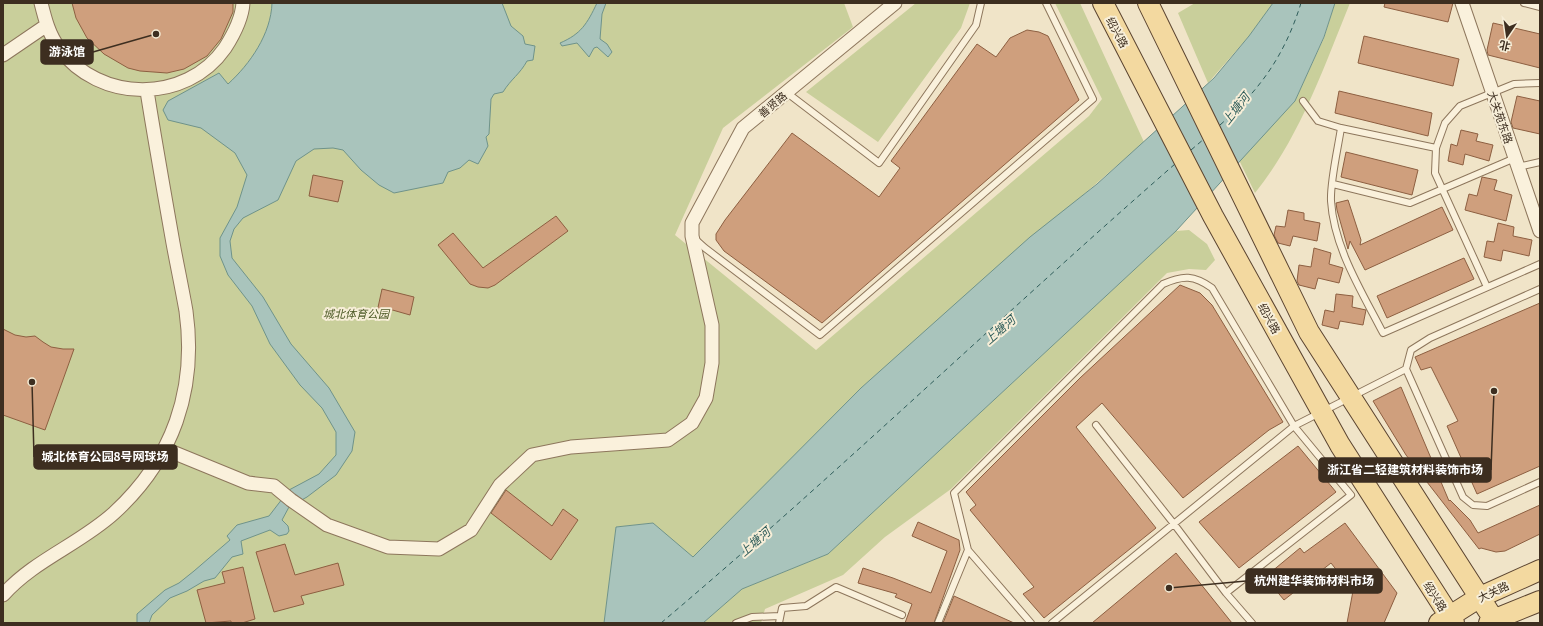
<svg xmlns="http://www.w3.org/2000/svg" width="1543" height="626" font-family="Georgia,'Noto Sans SC',serif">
<rect width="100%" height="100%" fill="#f0e4c8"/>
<path fill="#c9cf9b" d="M 3,3 L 844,3 L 853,27 L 723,128 L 675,235 L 816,350 L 1089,116 L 1102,99 L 1055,3 L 1080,3 L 1144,142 L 861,388 L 693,558 L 653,523 L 616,527 L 604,623 L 3,623 Z
M 916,3 L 970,3 L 961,28 L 878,142 L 806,92 Z
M 1195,3 L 1273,3 L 1249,36 L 1208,83 L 1178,13 Z
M 1335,3 L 1350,3 C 1323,69 1300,137 1255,193 L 1239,160 L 1295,101 L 1324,38 Z
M 1189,230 L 1207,244 L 1215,260 L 1206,270 L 1189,269 L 1167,273 L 951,489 L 885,537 L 843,575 L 765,609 L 761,623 L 703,623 L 742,589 L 828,554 L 1176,231 Z"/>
<path fill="#a9c4bc" stroke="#6f938a" d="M 272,3 L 502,3 L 511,26 L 523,36 L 525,44 L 535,46 L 533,60 L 527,61 C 520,74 511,79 503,92 L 494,94 L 491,99 L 489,134 L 486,137 L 488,146 L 478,164 L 469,160 L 460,168 L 448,172 L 443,183 L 394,193 L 379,185 L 361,170 L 343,150 L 333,148 L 314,149 L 296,161 L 278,200 L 243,218 L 234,229 L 230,241 L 232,258 L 263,297 L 291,344 L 329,388 L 355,432 L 352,451 L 336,475 L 307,497 L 289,507 L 282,520 L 288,526 L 289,531 L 287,534 L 279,536 L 270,530 L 241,541 L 243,554 L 232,557 L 215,578 L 204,581 L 187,591 L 170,598 L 152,615 L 149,623 L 137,623 L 137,614 L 165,590 L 179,583 L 194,571 L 230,540 L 227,536 L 237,525 L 269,516 L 289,490 L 319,474 L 336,455 L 336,432 L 322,408 L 300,385 L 270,344 L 252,306 L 228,275 L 220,256 L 220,238 L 237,207 L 247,175 L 235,153 L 201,128 L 168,120 L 163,110 L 168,101 L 219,73 L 228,84 C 250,64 271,34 272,3 Z
M 597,3 L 606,3 L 602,14 L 600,39 L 607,44 L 612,52 L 608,57 L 597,47 L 594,48 L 589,57 L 577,43 L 562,46 L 560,43 C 581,34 587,24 597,3 Z
M 1273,3 L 1335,3 L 1324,37 L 1295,101 L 1176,231 L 828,554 L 742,589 L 703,623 L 604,623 L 616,527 L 653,523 L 693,557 L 861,388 L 1030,237 L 1097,184 L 1214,78 L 1249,36 Z"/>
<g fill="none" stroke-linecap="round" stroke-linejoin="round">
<path stroke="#2f5d5a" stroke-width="1" stroke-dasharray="5 4" stroke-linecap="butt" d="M 1220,125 C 1260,90 1285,55 1301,3
M 1191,150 L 1204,139
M 661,623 C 836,475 1002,315 1175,164"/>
</g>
<path fill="#cf9f7d" stroke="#8d5f41" d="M 72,3 L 233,3 L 233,12 L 221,39 L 207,56 L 184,69 L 167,73 L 140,71 L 128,68 L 104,54 L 87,38 L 76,18 Z
M 1385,3 L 1453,3 L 1448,22 L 1384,7 Z
M 1493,23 L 1540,34 L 1540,68 L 1488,55 L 1487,50 Z
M 1027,30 L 1039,32 L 1048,36 L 1079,100 L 822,323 L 724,251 L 716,240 L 716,234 L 725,220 L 792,133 L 879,197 L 900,168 L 891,161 L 977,44 L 996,57 L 1010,38 Z
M 1364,36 L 1459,59 L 1453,86 L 1358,63 Z
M 1339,91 L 1432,113 L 1428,136 L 1335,113 Z
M 1517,96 L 1540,101 L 1540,134 L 1513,128 L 1511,122 Z
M 1461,130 L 1478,134 L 1476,141 L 1493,145 L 1489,161 L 1465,154 L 1463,165 L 1448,161 L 1451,144 L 1457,146 Z
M 1346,152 L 1418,170 L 1412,195 L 1341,177 Z
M 313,175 L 343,181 L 338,202 L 309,196 Z
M 1482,177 L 1497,180 L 1494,190 L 1512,195 L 1506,221 L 1465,210 L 1469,194 L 1477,196 Z
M 1348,200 L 1361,240 L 1360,245 L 1442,207 L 1453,230 L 1365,270 L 1350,241 L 1348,249 L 1337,210 L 1336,203 Z
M 1288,210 L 1304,213 L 1304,220 L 1320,223 L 1317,241 L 1293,236 L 1290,246 L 1278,243 L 1274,235 L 1276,226 L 1285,227 Z
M 556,216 L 568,231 L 495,285 L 488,288 L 478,287 L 470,284 L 438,245 L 453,233 L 483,268 Z
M 1498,223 L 1514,227 L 1513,236 L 1532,240 L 1529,256 L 1503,250 L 1501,261 L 1484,257 L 1487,241 L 1494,242 Z
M 1314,248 L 1331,253 L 1329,264 L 1343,268 L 1339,283 L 1318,278 L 1315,289 L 1299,285 L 1297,281 L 1299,265 L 1311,267 Z
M 1464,258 L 1474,279 L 1387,318 L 1377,296 Z
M 1180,285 L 1200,293 L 1212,305 L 1283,422 L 1269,430 L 1183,498 L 1102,403 L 1076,427 L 1156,528 L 1044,618 L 1023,594 L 1034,587 L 970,510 L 976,505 L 966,492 L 1080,378 Z
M 382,289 L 414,297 L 410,315 L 389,309 L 388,316 L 377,312 Z
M 1336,294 L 1353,296 L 1352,307 L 1366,310 L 1363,325 L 1340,321 L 1338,329 L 1322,325 L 1325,310 L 1334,312 Z
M 1540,303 L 1540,466 L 1477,494 L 1447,426 L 1458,421 L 1431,367 L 1421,370 L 1415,357 Z
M 3,329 L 15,335 L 26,337 L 35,336 L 43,342 L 51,347 L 63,349 L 74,349 L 45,430 L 3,415 Z
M 1401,387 L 1449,501 L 1450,500 L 1470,520 L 1478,533 L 1540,505 L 1540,534 L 1505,551 L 1496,552 L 1481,548 L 1479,549 L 1406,455 L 1373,401 Z
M 1298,446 L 1336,492 L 1239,568 L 1199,522 Z
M 506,490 L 552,526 L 563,509 L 578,520 L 551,560 L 491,513 Z
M 918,522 L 959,540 L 960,550 L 934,623 L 905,623 L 912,604 L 895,597 L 897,594 L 858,583 L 863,568 L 893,578 L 931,593 L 947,551 L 912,536 Z
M 1345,523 L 1397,593 L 1384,623 L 1347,623 L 1353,591 L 1331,563 L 1284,600 L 1265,577 L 1300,548 L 1304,553 Z
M 285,544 L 295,575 L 338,563 L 344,585 L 301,596 L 304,604 L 274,612 L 256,552 Z
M 1176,553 L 1232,623 L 1092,623 Z
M 243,567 L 255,619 L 242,623 L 231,623 L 231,621 L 206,623 L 197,590 L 225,583 L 222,572 Z
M 954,596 L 1014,623 L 943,623 Z"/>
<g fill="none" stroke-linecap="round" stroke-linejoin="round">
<defs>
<path id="lane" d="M 1524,3 L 1540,7
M 786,92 L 879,163 L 976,25 L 981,3
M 1303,101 L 1318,121 L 1341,128 L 1436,148
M 1341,128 C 1338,148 1330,182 1331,201 C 1334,248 1362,292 1383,333 L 1540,264
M 1518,167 L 1540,162
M 1333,184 L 1410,203 L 1515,158
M 695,239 L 705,248 L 820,335 L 1093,99 L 1046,3
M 1487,287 L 1435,173 L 1436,148 L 1445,123 L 1460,106 L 1514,84 L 1540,83
M 1406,369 L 1463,497 L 1473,505 L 1487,506 L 1540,482
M 1096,425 L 1174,524 L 1226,593 L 1252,623
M 736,623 L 752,617 L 780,616
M 779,623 L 782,608 L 806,606 L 836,587 L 902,615
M 938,623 L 968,550
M 1031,623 L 968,550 L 954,493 L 1163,284 C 1183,275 1194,275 1212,288 L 1294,426 L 1351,495 L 1226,593
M 1052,623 L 1294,426 L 1406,369 L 1411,350 L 1430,338 L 1540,289"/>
<path id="street" d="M 41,3 C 45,19 49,35 59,48 C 99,103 186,104 225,48 C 234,34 242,19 243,3
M 1462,3 L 1540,231
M 3,55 L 47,25
M 165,449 L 248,483 L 274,486 L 291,500 L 327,525 L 388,547 L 439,549 L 471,530 L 500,485 L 532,455 L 571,447 L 668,440 L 692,423 L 706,398 L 712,363 L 712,325 L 692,236 L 692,223 L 743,128 L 895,3
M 3,595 C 34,560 80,544 114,513 C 173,459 197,390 186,311 C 182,288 177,265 173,243 C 164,192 155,141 147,91"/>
<path id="primary" d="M 1103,3 L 1213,216 L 1340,445 L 1454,623
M 1148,3 L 1309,332 L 1496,623
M 1439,623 L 1480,597 L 1540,570
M 1489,623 L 1493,620 L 1540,601"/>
</defs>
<use href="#lane" stroke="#8d765c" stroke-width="8"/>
<use href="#street" stroke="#8d765c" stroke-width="15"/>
<use href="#primary" stroke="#5b4430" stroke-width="22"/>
<use href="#lane" stroke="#faf1dc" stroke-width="6"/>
<use href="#street" stroke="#faf1dc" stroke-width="13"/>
<use href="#primary" stroke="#f3d9a0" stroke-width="20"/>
</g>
<g text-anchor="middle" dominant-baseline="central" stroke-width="4" stroke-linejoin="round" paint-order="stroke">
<g font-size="11" fill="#3d2e20" stroke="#f7eed8">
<text transform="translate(1118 32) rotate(62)">绍兴路</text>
<text transform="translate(772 104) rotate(-40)">善贤路</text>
<text transform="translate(1501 117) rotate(71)">大关苑东路</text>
<text transform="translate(1270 318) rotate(61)">绍兴路</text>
<text transform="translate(1493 591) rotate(-25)">大关路</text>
<text transform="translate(1436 596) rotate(58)">绍兴路</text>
</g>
<g font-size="11" font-style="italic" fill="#4d5a26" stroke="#f7eed8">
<text x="356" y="313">城北体育公园</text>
</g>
<g font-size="12" font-style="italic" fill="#2f5d5a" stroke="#f7eed8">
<text transform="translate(1235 108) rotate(-52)">上塘河</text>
<text transform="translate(999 329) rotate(-41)">上塘河</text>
<text transform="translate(754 541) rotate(-41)">上塘河</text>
</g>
</g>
<path fill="none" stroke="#3d2e20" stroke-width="1.5" d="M156 34L93 52M32 382L34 457M1494 391L1491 470M1169 588L1246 581"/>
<g fill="#3d2e20" stroke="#f7eed8" stroke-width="1.5">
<circle cx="156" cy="34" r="4"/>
<circle cx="32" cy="382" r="4"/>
<circle cx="1494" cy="391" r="4"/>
<circle cx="1169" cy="588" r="4"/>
</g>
<g fill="#3d2e20" stroke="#3d2e20" stroke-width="1.5">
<rect x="41" y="40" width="52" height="24" rx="4"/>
<rect x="34" y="445" width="143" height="24" rx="4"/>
<rect x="1319" y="458" width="172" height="24" rx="4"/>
<rect x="1246" y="569" width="136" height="24" rx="4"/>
</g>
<g font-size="12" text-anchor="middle" font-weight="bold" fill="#fff">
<text x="67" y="56">游泳馆</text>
<text x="105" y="461">城北体育公园8号网球场</text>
<text x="1405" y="474">浙江省二轻建筑材料装饰市场</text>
<text x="1314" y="585">杭州建华装饰材料市场</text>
</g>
<rect width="1543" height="626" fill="none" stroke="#3d2e20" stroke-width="8"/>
<g transform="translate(1507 36) rotate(193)" stroke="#f7eed8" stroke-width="3" paint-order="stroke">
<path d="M0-3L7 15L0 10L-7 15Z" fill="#3d2e20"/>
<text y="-6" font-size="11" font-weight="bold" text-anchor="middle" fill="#3d2e20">北</text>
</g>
</svg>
